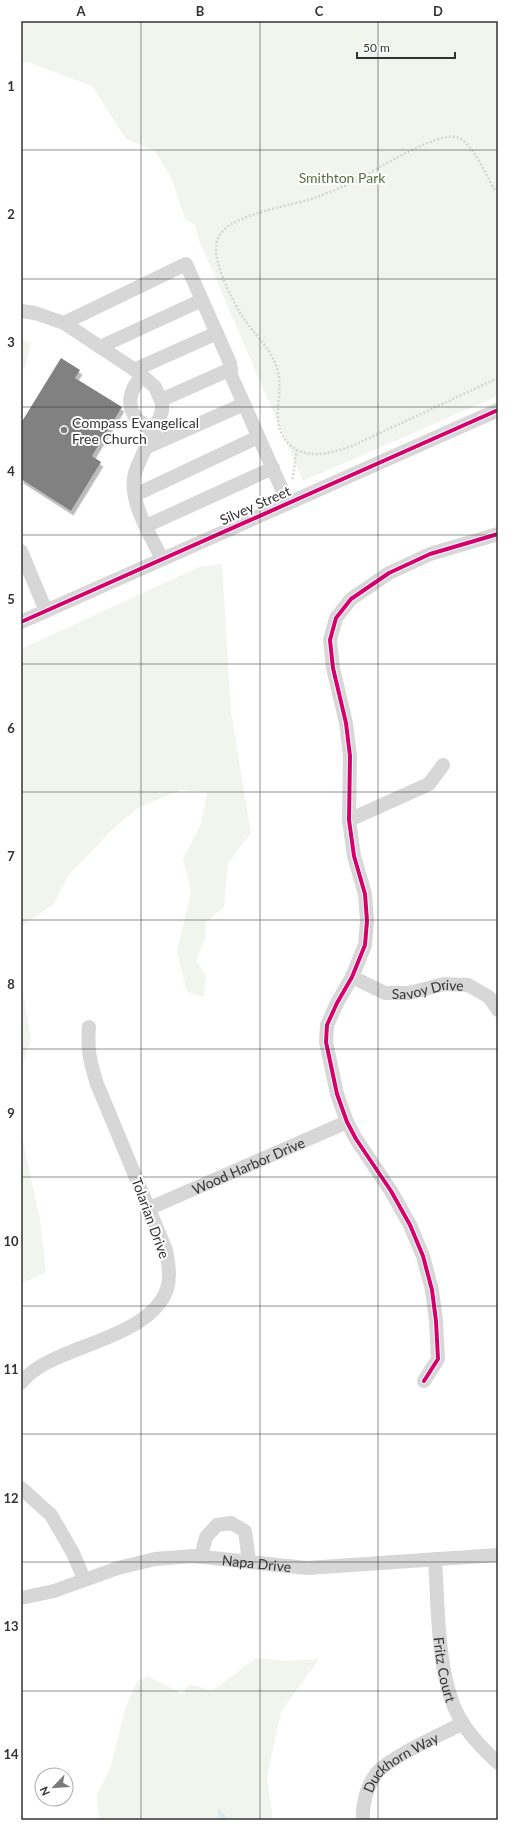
<svg xmlns="http://www.w3.org/2000/svg" width="519" height="1841" font-family="Lato,sans-serif">
<defs>
<filter id="shadow"><feDropShadow dx="2.5" dy="4.5" stdDeviation="0" flood-color="#0004"/></filter>
</defs>
<rect width="100%" height="100%" fill="#fff"/>
<path fill="#f1f5ed" d="M 21,21 L 498,21 L 498,396 L 303,481 L 199,240 L 195,225 L 185,219 L 171,177 L 154,150 L 126,139 L 92,86 L 28,62 L 21,63 Z
M 21,340 L 31,342 L 25,369 L 21,368 Z
M 222,564 L 231,712 L 251,833 L 228,863 L 224,907 L 205,923 L 205,940 L 196,960 L 206,976 L 204,997 L 187,992 L 177,951 L 191,892 L 183,859 L 201,824 L 207,792 L 181,790 L 138,808 L 114,828 L 69,875 L 53,905 L 23,925 L 21,937 L 21,649 L 199,567 Z
M 21,980 L 31,1040 L 21,1069 Z
M 21,1131 L 40,1220 L 46,1272 L 21,1284 Z
M 256,1658 L 286,1661 L 319,1659 L 281,1712 L 267,1778 L 273,1820 L 99,1820 L 97,1795 L 110,1769 L 125,1709 L 137,1681 L 148,1676 L 182,1694 L 190,1684 L 212,1691 Z"/>
<path fill="#ddebf3" d="M 218,1808 L 230,1820 L 218,1820 Z"/>
<path fill="#818181" filter="url(#shadow)" d="M 61,358 L 80,370 L 75,378 L 122,407 L 92,456 L 101,462 L 71,511 L 21,479 L 21,423 Z"/>
<g fill="none" stroke-linecap="round" stroke-linejoin="round">
<path stroke="#d6d6d6" stroke-width="2.5" stroke-dasharray="2 2" stroke-linecap="butt" d="M 498,192 L 494,189 C 486,175 472,141 456,137 C 436,132 376,170 357,180 C 346,186 334,190 322,195 C 298,206 229,212 218,238 C 210,256 229,294 239,311 C 252,334 275,349 279,377 C 282,400 270,424 288,443 C 305,461 332,453 352,446 L 498,378
M 292,479 L 293,477 L 297,449"/>
<g stroke="#d7d7d7" stroke-width="14">
<path d="M 21,311 L 35,313 L 64,323"/>
<path d="M 100,347 L 202,300"/>
<path d="M 134,370 L 217,333"/>
<path d="M 142,376 C 123,397 127,420 155,430"/>
<path d="M 161,400 L 231,369"/>
<path d="M 147,447 L 244,404"/>
<path d="M 135,495 L 258,437"/>
<path d="M 146,526 L 273,468"/>
<path d="M 21,551 L 46,611"/>
<path d="M 162,559 C 151,536 127,499 135,473 C 142,452 155,432 162,411 L 162,403 L 155,387 L 138,372 L 64,323 L 186,264 L 230,363 L 231,375 L 288,503"/>
<path d="M 21,622 L 498,410"/>
<path d="M 349,820 L 429,784 L 443,765"/>
<path id="s1" d="M 352,977 L 385,993 L 409,993 L 444,984 L 468,985 L 489,997 L 498,1010"/>
<path id="s2" d="M 150,1208 L 347,1122"/>
<path d="M 424,1381 L 438,1359 L 436,1321 L 432,1290 L 423,1256 L 410,1225 L 391,1191 L 356,1139 L 347,1122 L 337,1094 L 326,1042 L 327,1025 L 337,1003 L 352,977 L 365,945 L 367,921 L 365,894 L 354,856 L 349,820 L 350,756 L 346,723 L 333,668 L 330,640 L 336,618 L 351,599 L 389,573 L 430,554 L 498,534"/>
<path d="M 21,1383 C 24,1379 28,1375 32,1372 C 68,1344 151,1336 167,1289 C 171,1277 168,1262 166,1250 L 97,1084 C 90,1062 87,1049 89,1027"/>
<path d="M 21,1488 L 51,1515 L 73,1553 L 84,1579"/>
<path d="M 201,1557 L 206,1537 L 217,1525 L 231,1523 L 245,1531 L 249,1561"/>
<path id="s3" d="M 435,1559 C 438,1605 437,1669 456,1711 C 465,1731 482,1748 498,1763"/>
<path id="s4" d="M 21,1598 L 54,1591 L 118,1568 L 155,1559 L 193,1556 L 307,1568 L 498,1555"/>
<path id="s5" d="M 363,1820 C 362,1804 367,1786 376,1774 C 387,1758 443,1734 463,1723"/>
</g>
<defs>
<path id="cycleway" d="M 21,622 L 498,410
M 424,1381 L 438,1359 L 436,1321 L 432,1290 L 423,1256 L 410,1225 L 391,1191 L 356,1139 L 347,1122 L 337,1094 L 326,1042 L 327,1025 L 337,1003 L 352,977 L 365,945 L 367,921 L 365,894 L 354,856 L 349,820 L 350,756 L 346,723 L 333,668 L 330,640 L 336,618 L 351,599 L 389,573 L 430,554 L 498,534"/>
</defs>
<use href="#cycleway" stroke="#fff" stroke-width="6"/>
<use href="#cycleway" stroke="#d6006c" stroke-width="4"/>
</g>
<path fill="none" stroke="#333" stroke-width="1" stroke-opacity="0.55" d="M 141,21 L 141,1820M 260,21 L 260,1820M 378,21 L 378,1820M 21,150 L 498,150M 21,279 L 498,279M 21,407 L 498,407M 21,535 L 498,535M 21,664 L 498,664M 21,792 L 498,792M 21,920 L 498,920M 21,1049 L 498,1049M 21,1177 L 498,1177M 21,1306 L 498,1306M 21,1434 L 498,1434M 21,1562 L 498,1562M 21,1691 L 498,1691"/>
<circle fill="#7a7a7a" stroke="#fff" stroke-width="1.5" cx="64" cy="430" r="4"/>
<g text-anchor="middle" dominant-baseline="central" stroke-width="4" stroke-linejoin="round" paint-order="stroke">
<g font-size="14" fill="#56703f" stroke="#fff">
<text x="342" y="177">Smithton Park</text>
</g>
<g font-size="14" fill="#333" stroke="#fff" text-anchor="start">
<text x="72" y="422">Compass Evangelical<tspan x="72" dy="16">Free Church</tspan></text>
</g>
<g font-size="14" fill="#333" stroke="#fff">
<text transform="translate(255 505) rotate(-24)">Silvey Street</text>
<text stroke="none"><textPath href="#s1" startOffset="80">Savoy Drive</textPath></text>
<text stroke="none"><textPath href="#s2" startOffset="107">Wood Harbor Drive</textPath></text>
<text transform="translate(151 1218) rotate(70)">Tolarian Drive</text>
<text stroke="none"><textPath href="#s4" startOffset="242">Napa Drive</textPath></text>
<text stroke="none"><textPath href="#s3" startOffset="111">Fritz Court</textPath></text>
<text stroke="none"><textPath href="#s5" startOffset="75">Duckhorn Way</textPath></text>
</g>
</g>
<rect width="519" height="1841" fill="none" stroke="#ffffff" stroke-width="44"/>
<g transform="translate(54 1787) rotate(245)"><circle r="19" fill="#ffffff" stroke="#adadad"/>
<path d="M0-3L7 15L0 10L-7 15Z" fill="#7a7a7a"/>
<text y="-6" font-size="11" font-weight="bold" text-anchor="middle" fill="#333333">N</text>
</g>
<path d="M357 52v6h98v-6" fill="none" stroke="#333333" stroke-width="2"/>
<text x="363" y="52" font-size="12" fill="#333333" stroke="#ffffff" stroke-width="3" paint-order="stroke">50 m</text>
<rect x="22" y="22" width="475" height="1797" fill="none" stroke="#333" stroke-width="1.5"/>
<g font-size="13" text-anchor="middle" font-weight="bold" fill="#333">
<text x="81" y="16">A</text>
<text x="200" y="16">B</text>
<text x="319" y="16">C</text>
<text x="438" y="16">D</text>
<text x="11" y="91">1</text>
<text x="11" y="219">2</text>
<text x="11" y="347">3</text>
<text x="11" y="476">4</text>
<text x="11" y="604">5</text>
<text x="11" y="733">6</text>
<text x="11" y="861">7</text>
<text x="11" y="989">8</text>
<text x="11" y="1118">9</text>
<text x="11" y="1246">10</text>
<text x="11" y="1374">11</text>
<text x="11" y="1503">12</text>
<text x="11" y="1631">13</text>
<text x="11" y="1759">14</text>
</g>
</svg>
